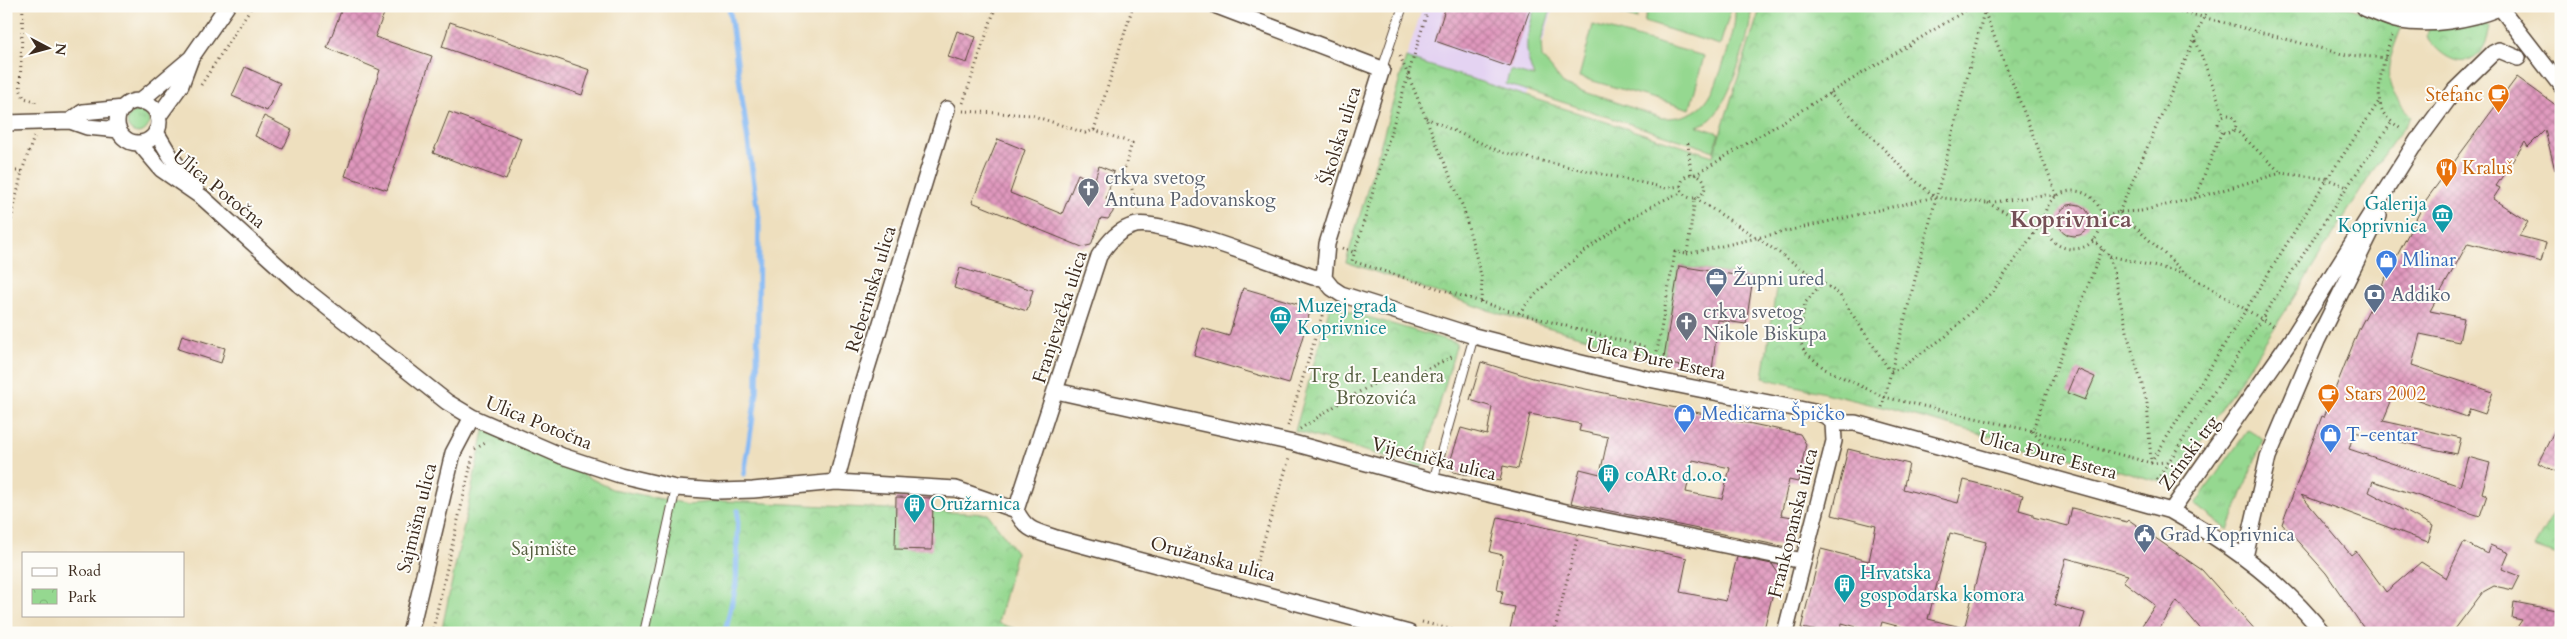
<svg xmlns="http://www.w3.org/2000/svg" width="2567" height="639" font-family="Cardo,serif">
<defs>
<pattern id="grass-tufts" width="24" height="20" patternUnits="userSpaceOnUse" patternTransform="scale(1.25)"><rect width="24" height="20" fill="#95d890"/><path d="M3 7l-1-3M5 7V3M7 7l1-3M15 17l-1-3M17 17v-4M19 17l1-3" fill="none" stroke="#81ba7c"/></pattern>
<pattern id="park-crowns" width="20" height="18" patternUnits="userSpaceOnUse" patternTransform="scale(1.25)"><rect width="20" height="18" fill="#95d890"/><path d="M2 6a3 3 0 1 1 6 0M12 15a3 3 0 1 1 6 0" fill="none" stroke="#81ba7c"/></pattern>
<pattern id="building-cross-hatch" width="8" height="8" patternUnits="userSpaceOnUse" patternTransform="scale(1.25)"><rect width="8" height="8" fill="#e098be"/><path d="M0 0l8 8M0 8l8-8" fill="none" stroke="#b77c9a"/></pattern>
</defs>
<rect width="100%" height="100%" fill="#fdfcf7"/>
<filter id="ink" filterUnits="userSpaceOnUse"><feTurbulence type="fractalNoise" baseFrequency=".02" numOctaves="2"/><feDisplacementMap in="SourceGraphic" scale="10" xChannelSelector="R" yChannelSelector="G"/><feConvolveMatrix kernelMatrix="1 2 1 2 8 2 1 2 1" color-interpolation-filters="sRGB"/></filter>
<filter id="wash" filterUnits="userSpaceOnUse"><feTurbulence type="fractalNoise" baseFrequency=".0096" numOctaves="4" result="noise"/><feDisplacementMap in="SourceGraphic" scale="20" xChannelSelector="R" yChannelSelector="G"/><feGaussianBlur stdDeviation="1.12" result="paint"/><feColorMatrix in="noise" values="0 0 0 0 0 0 0 0 0 0 0 0 0 0 0 0 0 1.4 0 .05"/><feComposite in="paint" operator="in"/></filter>
<g filter="url(#wash)">
<rect width="100%" height="100%" fill="#eedfbe"/>
<path fill="#e4d3f2" d="M 1423,6 L 1554,6 L 1526,96 L 1406,58 Z"/>
<path fill="url(#grass-tufts)" stroke="#688157" d="M127 122a11 11 0 1 1 22 0a11 11 0 1 1-22 0Z
M 2248,430 L 2263,439 L 2228,530 L 2195,504 Z"/>
<path fill="url(#park-crowns)" stroke="#688157" d="M 1761,6 L 1910,6 L 1937,11 L 1942,6 L 2345,6 L 2402,26 C 2387,65 2378,82 2411,116 L 2376,166 L 2286,310 L 2172,485 L 1882,407 L 1763,378 L 1777,282 L 1679,266 L 1663,363 L 1656,357 L 1500,314 L 1346,262 L 1406,58 L 1713,156 Z
M 2481,20 L 2490,27 C 2482,74 2449,69 2426,36 L 2430,27 Z
M 1330,306 L 1457,343 L 1422,467 L 1295,431 Z
M 485,426 L 612,489 L 687,504 L 726,501 L 988,514 L 1016,552 L 998,623 L 1027,633 L 441,633 Z
M 2561,501 L 2561,556 L 2534,547 Z"/>
<path fill="#95d890" stroke="#688157" d="M 1535,6 L 1552,6 L 1541,41 L 1542,57 L 1564,85 L 1662,118 C 1705,119 1713,94 1725,59 C 1731,41 1736,26 1735,6 L 1751,6 C 1754,29 1728,104 1711,119 C 1708,122 1702,124 1697,126 L 1719,133 L 1714,151 L 1506,84 L 1510,70 L 1534,77 C 1522,46 1527,38 1535,6 Z
M 1596,6 L 1641,6 L 1637,19 Z
M 1649,6 L 1732,6 L 1720,45 L 1644,22 Z
M 1593,25 L 1704,56 L 1690,109 L 1579,77 Z"/>
<g fill="none" stroke-linecap="round" stroke-linejoin="round">
<path stroke="#86baf4" stroke-width="5.5" d="M 729,6 L 759,219 L 757,390 L 744,474
M 725,633 L 736,584 L 738,511"/>
</g>
<g id="blocks">
<path fill="url(#building-cross-hatch)" fill-rule="evenodd" d="M 343,6 L 387,6 L 375,37 L 432,56 L 387,190 L 345,176 L 380,70 L 327,48 Z
M 1446,6 L 1531,6 L 1510,67 L 1435,41 Z
M 450,22 L 590,70 L 582,95 L 442,47 Z
M 957,31 L 976,37 L 967,63 L 948,57 Z
M 245,67 L 280,83 L 267,111 L 232,96 Z
M 2517,77 L 2553,103 L 2561,115 L 2561,169 L 2555,170 L 2545,130 L 2528,147 L 2525,142 L 2496,186 L 2500,188 L 2493,199 L 2528,222 L 2519,236 L 2546,243 L 2541,262 L 2468,243 L 2430,311 L 2464,318 L 2459,342 L 2420,334 L 2412,365 L 2493,392 L 2485,414 L 2470,409 L 2467,417 L 2395,392 L 2383,421 L 2461,438 L 2457,454 L 2354,432 L 2349,449 L 2460,486 L 2468,457 L 2490,463 L 2482,493 L 2487,495 L 2480,516 L 2373,481 L 2369,492 L 2433,526 L 2428,542 L 2301,495 L 2351,555 L 2356,551 L 2386,592 L 2421,562 L 2446,578 L 2464,542 L 2487,554 L 2490,545 L 2509,553 L 2502,569 L 2520,576 L 2513,590 L 2494,586 L 2483,592 L 2452,633 L 2367,633 L 2326,573 L 2282,524 L 2322,416 L 2324,417 L 2359,329 L 2426,200 Z
M 449,112 L 521,138 L 506,180 L 433,153 Z
M 264,116 L 292,130 L 283,149 L 255,136 Z
M 998,139 L 1025,150 L 1010,193 L 1062,214 L 1078,174 L 1094,182 L 1099,166 L 1114,172 L 1106,199 L 1114,204 L 1113,212 L 1108,219 L 1101,218 L 1091,245 L 1082,247 L 972,202 Z
M2058 220a16 16 0 1 1 32 0a16 16 0 1 1-32 0Z
M 1679,266 L 1753,278 L 1746,324 L 1718,320 L 1712,371 L 1663,363 Z
M 960,268 L 1033,290 L 1027,311 L 954,288 Z
M 1243,288 L 1311,308 L 1289,384 L 1194,356 L 1202,328 L 1229,336 Z
M 182,335 L 225,348 L 221,363 L 178,349 Z
M 1481,362 L 1533,378 L 1800,434 L 1806,444 L 1798,482 L 1789,480 L 1781,515 L 1792,517 L 1786,547 L 1571,503 L 1580,469 L 1600,474 L 1608,437 L 1579,431 L 1581,424 L 1530,414 L 1518,469 L 1503,466 L 1500,481 L 1453,472 L 1449,465 L 1461,428 L 1487,435 L 1492,407 L 1470,400 ZM 1693,460 L 1730,468 L 1722,499 L 1686,492 Z
M 2077,369 L 2095,377 L 2085,400 L 2067,393 Z
M 2561,418 L 2561,474 L 2538,463 Z
M 1848,449 L 1909,464 L 1903,489 L 1958,503 L 1964,480 L 2023,495 L 2019,510 L 2033,514 L 2033,517 L 2068,526 L 2072,508 L 2127,522 L 2129,520 L 2202,570 L 2258,633 L 2204,633 L 2177,601 L 2157,633 L 2137,633 L 2155,605 L 2123,581 L 2128,575 L 2066,558 L 2054,605 L 2085,613 L 2079,633 L 1963,633 L 1986,542 L 1950,533 L 1928,619 L 1961,627 L 1961,633 L 1923,633 L 1882,622 L 1879,633 L 1842,623 L 1841,630 L 1830,628 L 1829,633 L 1801,628 L 1821,549 L 1869,561 L 1876,526 L 1832,515 Z
M 896,497 L 933,498 L 932,550 L 895,549 Z
M 1498,517 L 1687,558 L 1680,592 L 1726,601 L 1737,557 L 1772,564 L 1778,573 L 1763,633 L 1565,633 L 1542,629 L 1541,633 L 1509,633 L 1515,607 L 1500,604 L 1503,591 L 1497,590 L 1503,555 L 1490,552 Z
M 2514,602 L 2561,611 L 2561,618 L 2551,633 L 2513,633 L 2522,620 L 2512,618 Z"/>
</g>
</g>
<g filter="url(#ink)">
<use href="#blocks" fill-opacity="0" stroke="#564536" stroke-width="1"/>
<g fill="none" stroke-linecap="round" stroke-linejoin="round">
<defs>
<path id="lane" d="M 1382,69 L 1403,6
M 1433,481 L 1474,336
M 644,633 L 676,488"/>
<path id="street" d="M 1217,6 L 1382,69 L 1327,244 L 1324,278
M 2499,6 L 2561,86
M117 122a21 21 0 1 1 42 0a21 21 0 1 1-42 0Z
M 139,102 L 191,58
M 158,117 L 181,85 L 191,58 L 227,6
M 70,121 L 83,112 L 124,108
M 6,123 L 70,121 L 87,127 L 119,130
M 156,132 L 171,157 L 196,189
M 139,143 L 161,169 L 203,198 L 298,284 L 447,402 L 472,417 L 562,456 L 620,475 L 676,488 L 718,491 L 753,490 L 836,482 L 956,489 L 1016,510
M 2414,146 L 2455,90 L 2493,53 L 2499,50 L 2518,58
M 1056,391 L 1293,443 L 1433,481 L 1583,516 L 1803,561
M 1833,423 L 1855,423 L 2171,511
M 836,482 L 860,391 L 947,109
M 1016,510 L 1099,256 C 1109,241 1119,229 1136,225 C 1162,219 1281,266 1313,277 L 1324,278 L 1332,288 L 1341,294 L 1474,336 L 1560,358 L 1644,378 L 1819,413 L 1826,416 L 1833,423
M 1016,510 C 1026,531 1035,531 1056,538 L 1409,633
M 2245,557 L 2268,457 L 2317,341 L 2379,216
M 410,633 L 453,453 L 472,417
M 1785,633 L 1834,441 L 1833,423
M 2323,633 C 2282,581 2229,543 2171,511 L 2293,337 L 2418,139"/>
<path id="secondary" d="M 2367,6 C 2378,10 2389,16 2400,18 C 2429,23 2469,17 2496,6"/>
</defs>
<use href="#lane" stroke="#564536" stroke-width="10"/>
<use href="#street" stroke="#564536" stroke-width="18"/>
<use href="#secondary" stroke="#564536" stroke-width="24"/>
<path stroke="#564536" stroke-width="3" stroke-dasharray="1 4" stroke-linecap="butt" d="M 23,6 L 20,89 L 24,98 L 35,101 L 35,106
M 1429,6 L 1352,261 L 1503,309 L 1645,347 L 1647,363
M 2161,6 L 2346,55 L 2389,58
M 1985,13 L 2057,196
M 2392,36 C 2385,54 2374,92 2382,110 C 2385,118 2395,124 2402,130
M 2196,41 L 2224,115
M 1400,56 L 1463,207 L 1482,279 L 1481,302
M 201,85 L 252,6
M 1829,93 L 1913,179 L 1935,197
M 963,103 L 996,6
M 963,111 L 1031,115 L 1085,133 L 1094,130
M2218 124a9 9 0 1 1 18 0a9 9 0 1 1-18 0Z
M 1426,118 L 1501,152 L 1666,188 L 1681,186
M 2235,129 L 2281,173
M 1094,130 L 1133,6
M 1094,130 L 1132,143 L 1123,174 L 1131,185 L 1137,209
M 1688,143 L 1691,174
M 6,171 L 22,171
M1681 186a12 12 0 1 1 24 0a12 12 0 1 1-24 0Z
M 1695,175 L 1973,6
M2044 220a29 29 0 1 1 58 0a29 29 0 1 1-58 0Z
M 2195,198 L 2222,131
M 1988,203 L 2037,229 L 2046,228
M 2119,212 L 2209,6
M 2120,213 L 2185,273 L 2275,327
M 2102,218 L 2119,212 L 2141,211 L 2195,198 L 2281,173 L 2327,179 L 2347,187
M 2093,240 L 2110,256 L 2129,340 L 2147,402 L 2151,462
M 6,244 L 22,171 L 34,137
M 1342,248 L 1353,252
M 1687,254 L 1935,197 L 1987,203 L 2044,195 L 2057,196
M 2110,256 L 2183,273
M 1823,282 L 1805,303 L 1799,338 L 1804,351 L 1825,369 L 1884,397 L 2032,431 L 2151,463 L 2167,462
M 1519,313 C 1548,276 1638,205 1682,193
M 1650,364 L 1656,357 L 1675,252 L 1687,254 L 1695,198 L 1756,237 L 1839,294 L 1890,371
M 1891,371 L 1899,369 L 1946,336 L 1993,291 L 2037,229
M 1882,407 L 1984,12 L 1983,6
M 1288,426 L 1326,303
M 1300,429 L 1341,402 L 1379,381 L 1398,383 L 1454,356
M 475,449 L 487,442
M 2063,456 L 2065,449 L 2043,443 L 2032,431 L 2102,249
M 2151,463 L 2327,179 L 2380,100
M 2157,480 L 2347,187 L 2392,122
M 1253,575 L 1289,459
M 1422,622 L 1465,633
M 432,633 L 473,455
M 1554,633 L 1579,531"/>
<use href="#lane" stroke="#fff" stroke-width="8"/>
<use href="#street" stroke="#fff" stroke-width="15"/>
<use href="#secondary" stroke="#fff" stroke-width="21"/>
</g>
</g>
<defs>
<symbol id="cafe-pin" viewBox="-11 -11 22 30"><path d="M0 17L-7.5 6A9.5 9.5 0 1 1 7.5 6Z" fill="#e8710a" stroke="#fdfcf7"/><path d="M-5.5-4.5H6V0H3Q3 3.5 0 3.5H-2.5Q-5.5 3.5-5.5 0ZM3-3.2v2h1.7v-2ZM-6 4.5H4V6H-6Z" fill="#fff"/></symbol>
<symbol id="restaurant-pin" viewBox="-11 -11 22 30"><path d="M0 17L-7.5 6A9.5 9.5 0 1 1 7.5 6Z" fill="#e8710a" stroke="#fdfcf7"/><path d="M-5-6h1v4h1v-4h1v4h1v-4h1v5L-1.5 .5V6h-2V.5L-5-1ZM5-6V6H3V1.5H1.5Q1.5-4 5-6Z" fill="#fff"/></symbol>
<symbol id="church-pin" viewBox="-11 -11 22 30"><path d="M0 17L-7.5 6A9.5 9.5 0 1 1 7.5 6Z" fill="#6b7280" stroke="#fdfcf7"/><path d="M-1.2-6h2.4v3.5h3.3v2.4h-3.3V6h-2.4V-.1h-3.3v-2.4h3.3Z" fill="#fff"/></symbol>
<symbol id="museum-pin" viewBox="-11 -11 22 30"><path d="M0 17L-7.5 6A9.5 9.5 0 1 1 7.5 6Z" fill="#0f9aa8" stroke="#fdfcf7"/><path d="M0-6L6-3V-2H-6V-3ZM-5-1h2V3h-2ZM-1-1h2V3h-2ZM3-1h2V3H3ZM-6 4H6V6H-6Z" fill="#fff"/></symbol>
<symbol id="shop-pin" viewBox="-11 -11 22 30"><path d="M0 17L-7.5 6A9.5 9.5 0 1 1 7.5 6Z" fill="#3f7fe0" stroke="#fdfcf7"/><path d="M-5-2.5h2.3a2.7 3.5 0 0 1 5.4 0H5L5.5 6h-11ZM-1.5-2.5h3a1.5 2.3 0 0 0-3 0Z" fill="#fff"/></symbol>
<symbol id="office-pin" viewBox="-11 -11 22 30"><path d="M0 17L-7.5 6A9.5 9.5 0 1 1 7.5 6Z" fill="#5c6f8a" stroke="#fdfcf7"/><path d="M-6-3h4V-5.5h4V-3h4V5H-6ZM-1-4.5V-3h2v-1.5ZM-6 0V1H6V0Z" fill="#fff"/></symbol>
<symbol id="bank-pin" viewBox="-11 -11 22 30"><path d="M0 17L-7.5 6A9.5 9.5 0 1 1 7.5 6Z" fill="#5c6f8a" stroke="#fdfcf7"/><path d="M-6-4H6V4H-6ZM0-2.3a2.3 2.3 0 1 0 0 4.6a2.3 2.3 0 1 0 0-4.6Z" fill="#fff"/></symbol>
<symbol id="building-pin" viewBox="-11 -11 22 30"><path d="M0 17L-7.5 6A9.5 9.5 0 1 1 7.5 6Z" fill="#0f9aa8" stroke="#fdfcf7"/><path d="M-4-6H4V6H1V3H-1V6H-4ZM-2.5-4.3h1.7v1.8h-1.7ZM.8-4.3h1.7v1.8H.8ZM-2.5-1h1.7V.8h-1.7ZM.8-1h1.7V.8H.8Z" fill="#fff"/></symbol>
<symbol id="civic-pin" viewBox="-11 -11 22 30"><path d="M0 17L-7.5 6A9.5 9.5 0 1 1 7.5 6Z" fill="#5c6f8a" stroke="#fdfcf7"/><path d="M-.6-6.5H3V-4.5H.6V-3L4-1V1h2V6H-6V1h2V-1L-.6-3ZM-1.2 2.5V6h2.4V2.5Z" fill="#fff"/></symbol>
</defs>
<g fill-rule="evenodd">
<use href="#cafe-pin" x="2486" y="82" width="25" height="34"/>
<use href="#restaurant-pin" x="2434" y="156" width="25" height="34"/>
<use href="#church-pin" x="1076" y="176" width="25" height="34"/>
<use href="#museum-pin" x="2430" y="202" width="25" height="34"/>
<use href="#shop-pin" x="2374" y="248" width="25" height="34"/>
<use href="#office-pin" x="1704" y="266" width="25" height="34"/>
<use href="#bank-pin" x="2362" y="282" width="25" height="34"/>
<use href="#museum-pin" x="1268" y="304" width="25" height="34"/>
<use href="#church-pin" x="1674" y="310" width="25" height="34"/>
<use href="#cafe-pin" x="2316" y="382" width="25" height="34"/>
<use href="#shop-pin" x="1672" y="402" width="25" height="34"/>
<use href="#shop-pin" x="2318" y="422" width="25" height="34"/>
<use href="#building-pin" x="1596" y="462" width="25" height="34"/>
<use href="#building-pin" x="902" y="492" width="25" height="34"/>
<use href="#civic-pin" x="2132" y="522" width="25" height="34"/>
<use href="#building-pin" x="1832" y="572" width="25" height="34"/>
</g>
<g text-anchor="middle" dominant-baseline="central" stroke-width="4" stroke-linejoin="round" paint-order="stroke">
<g font-size="19" fill="#c56008" stroke="#fdfcf7" text-anchor="start">
<text x="2483" y="95" text-anchor="end">Stefanc</text>
<text x="2462" y="168">Kraluš</text>
<text x="2345" y="394">Stars 2002</text>
</g>
<g font-size="19" fill="#3b2a1e" stroke="#fdfcf7">
<text transform="translate(1340 136) rotate(-73)">Školska ulica</text>
<text transform="translate(219 189) rotate(39)">Ulica Potočna</text>
<text transform="translate(871 289) rotate(-73)">Reberinska ulica</text>
<text transform="translate(1060 317) rotate(-72)">Franjevačka ulica</text>
<text transform="translate(1656 359) rotate(12)">Ulica Đure Estera</text>
<text transform="translate(539 423) rotate(22)">Ulica Potočna</text>
<text transform="translate(2189 453) rotate(-54)">Zrinski trg</text>
<text transform="translate(2048 455) rotate(15)">Ulica Đure Estera</text>
<text transform="translate(1434 459) rotate(14)">Vijećnička ulica</text>
<text transform="translate(417 518) rotate(-76)">Sajmišna ulica</text>
<text transform="translate(1793 523) rotate(-76)">Frankopanska ulica</text>
<text transform="translate(1213 559) rotate(15)">Oružanska ulica</text>
</g>
<g font-size="19" fill="#5b616d" stroke="#fdfcf7" text-anchor="start">
<text x="1105" y="178">crkva svetog<tspan x="1105" dy="22">Antuna Padovanskog</tspan></text>
<text x="1703" y="312">crkva svetog<tspan x="1703" dy="22">Nikole Biskupa</tspan></text>
</g>
<g font-size="19" fill="#0d838f" stroke="#fdfcf7" text-anchor="start">
<text x="2427" y="204" text-anchor="end">Galerija<tspan x="2427" dy="22">Koprivnica</tspan></text>
<text x="1297" y="306">Muzej grada<tspan x="1297" dy="22">Koprivnice</tspan></text>
<text x="1625" y="475">coARt d.o.o.</text>
<text x="930" y="504">Oružarnica</text>
<text x="1860" y="573">Hrvatska<tspan x="1860" dy="22">gospodarska komora</tspan></text>
</g>
<g font-size="19" fill="#366cbe" stroke="#fdfcf7" text-anchor="start">
<text x="2402" y="260">Mlinar</text>
<text x="1701" y="414">Medičarna Špičko</text>
<text x="2346" y="435">T-centar</text>
</g>
<g font-size="19" fill="#4e5e75" stroke="#fdfcf7" text-anchor="start">
<text x="1733" y="279">Župni ured</text>
<text x="2391" y="295">Addiko</text>
<text x="2160" y="535">Grad Koprivnica</text>
</g>
<g font-size="19" fill="#565e40" stroke="#fdfcf7">
<text x="1376" y="376">Trg dr. Leandera<tspan x="1376" dy="22">Brozovića</tspan></text>
<text x="544" y="549">Sajmište</text>
</g>
<g font-size="24" font-weight="bold" fill="#755056" stroke="#fdfcf7">
<text x="2071" y="219">Koprivnica</text>
</g>
</g>
<rect width="2567" height="639" fill="none" stroke="#fdfcf7" stroke-width="25"/>
<rect x="22" y="552" width="162" height="65" fill="#fdfcf7" stroke="#afa8a0"/>
<rect x="32" y="568" width="25" height="8" fill="#ffffff" stroke="#afa8a0"/>
<text x="68" y="576" font-size="15" fill="#3b2a1e">Road</text>
<rect x="32" y="589" width="25" height="15" fill="url(#park-crowns)" stroke="#afa8a0"/>
<text x="68" y="602" font-size="15" fill="#3b2a1e">Park</text>
<g transform="translate(48 48) rotate(96)" stroke="#fdfcf7" stroke-width="4" paint-order="stroke">
<path d="M0-4L9 19L0 12L-9 19Z" fill="#3b2a1e"/>
<text y="-8" font-size="14" font-weight="bold" text-anchor="middle" fill="#3b2a1e">N</text>
</g>
</svg>
